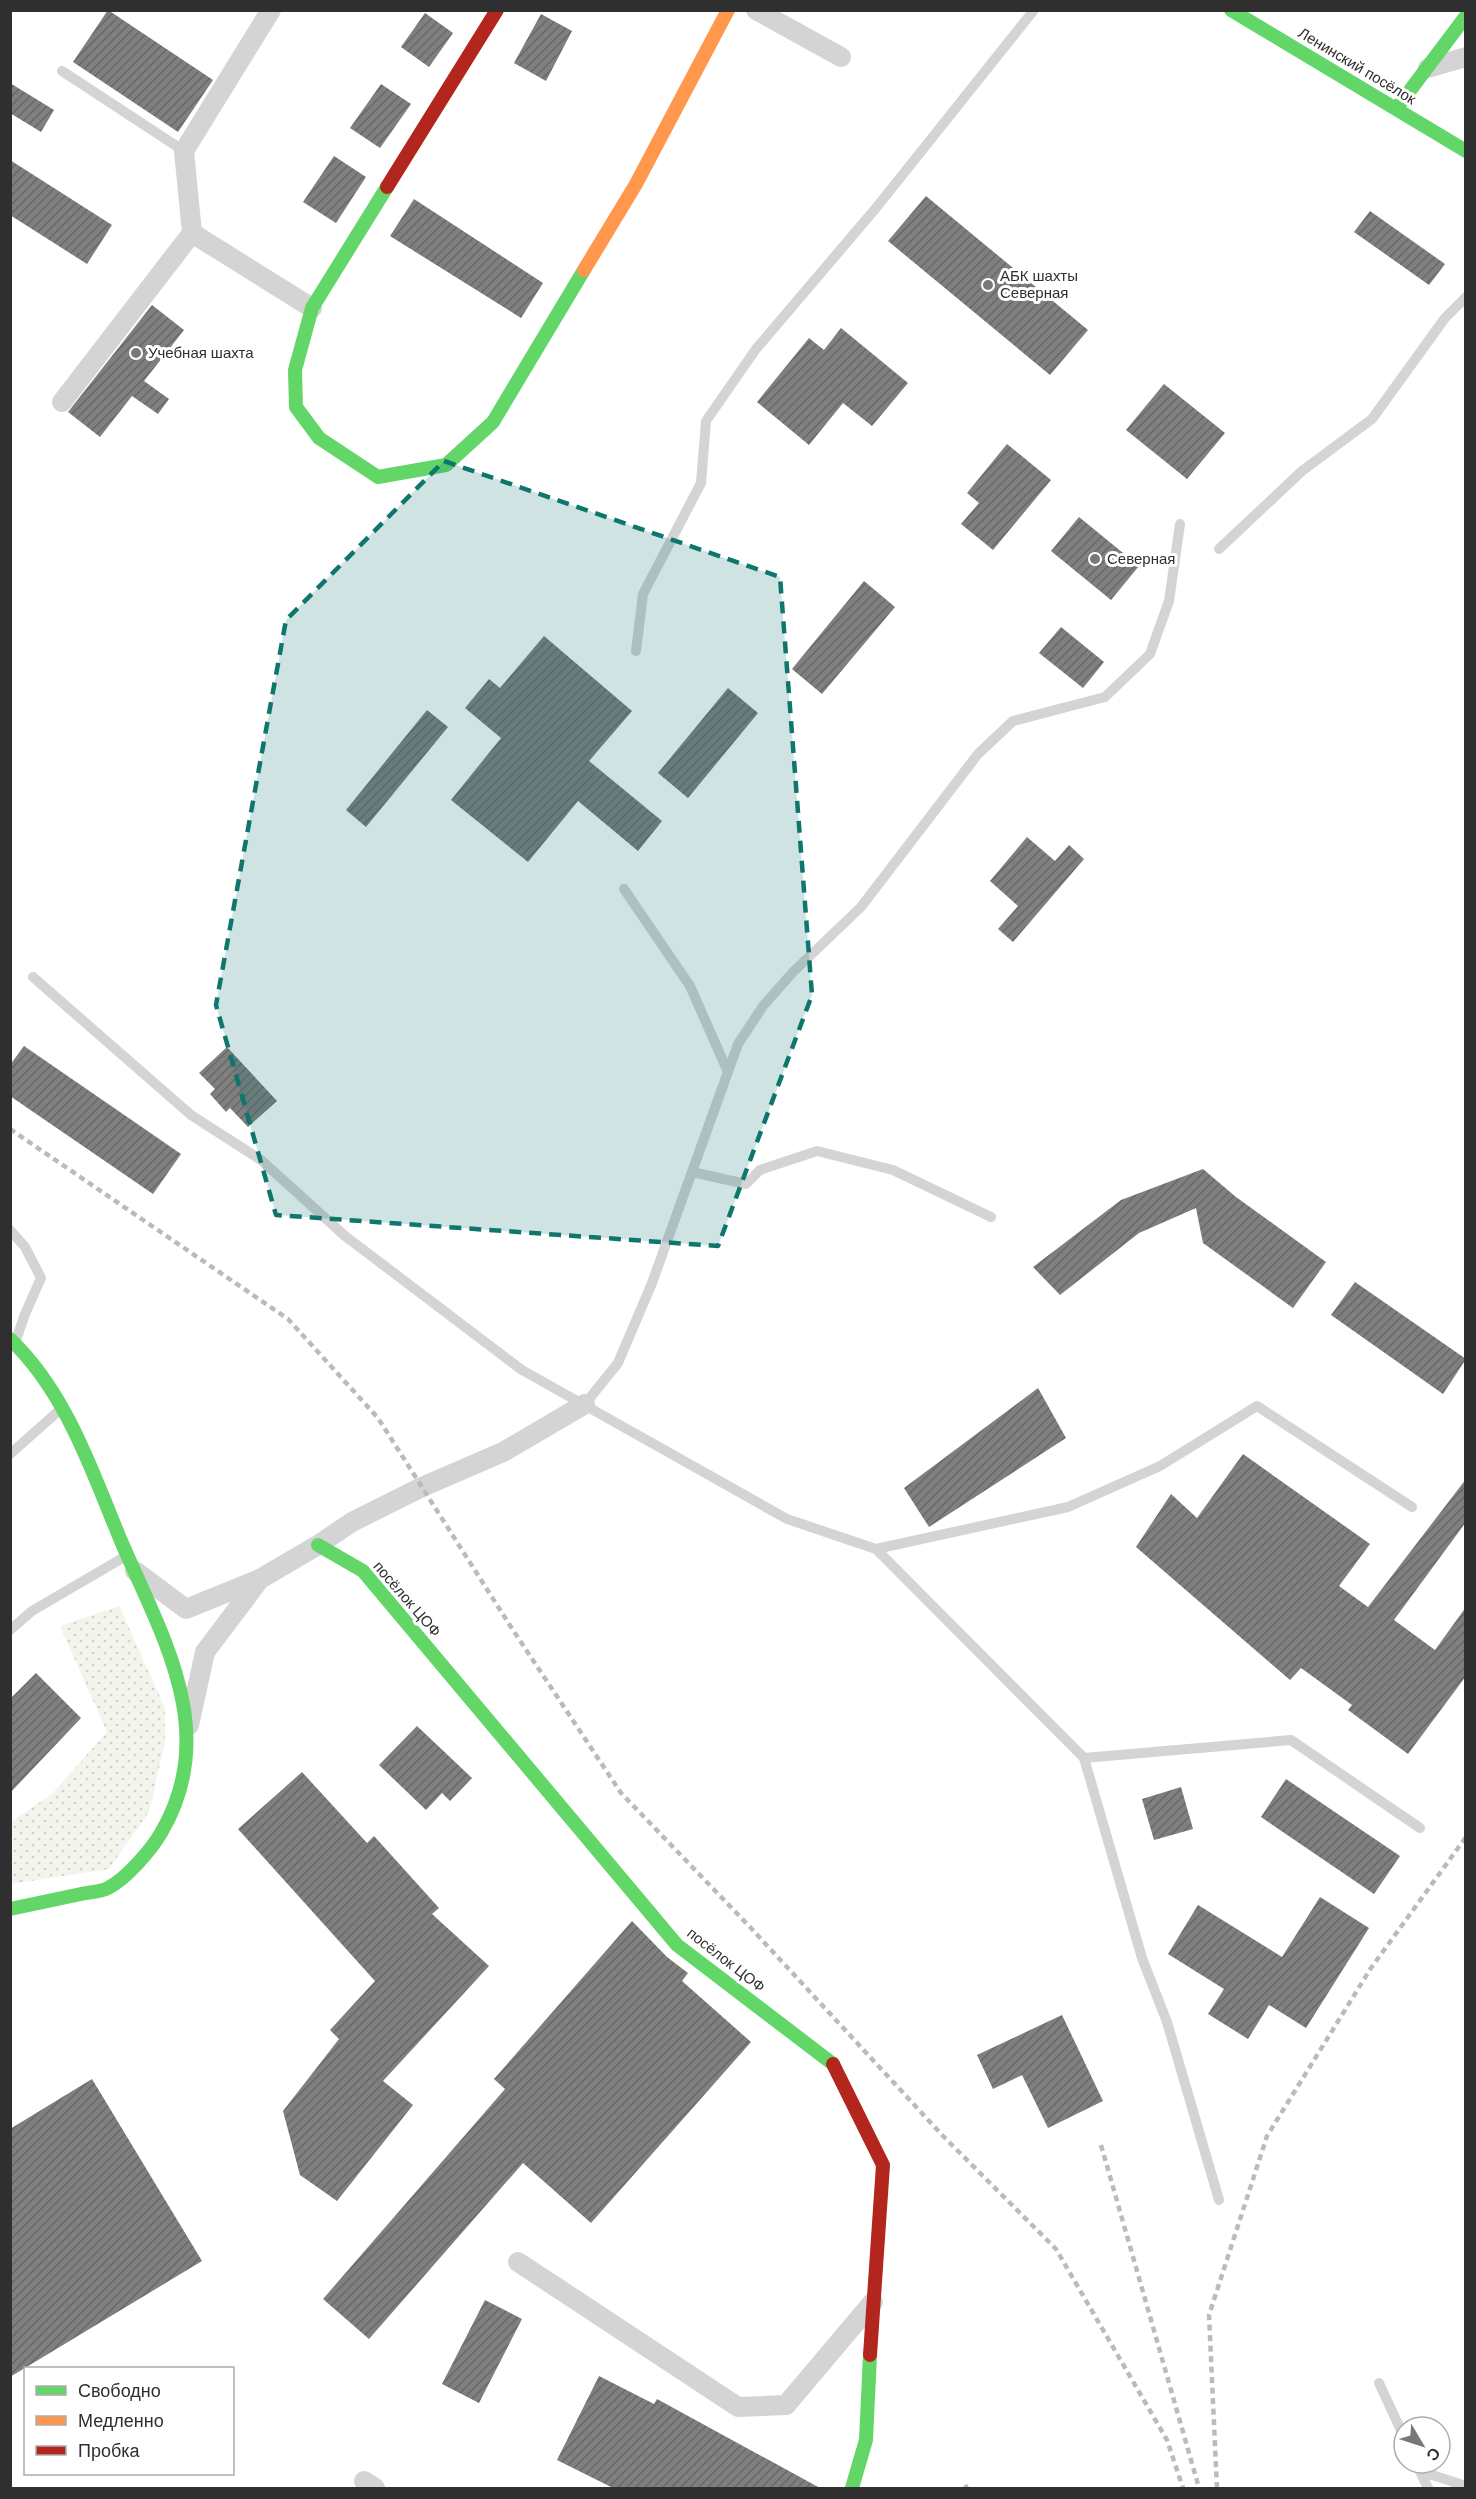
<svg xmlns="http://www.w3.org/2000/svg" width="1476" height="2499" font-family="'DM Sans',sans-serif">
<defs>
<pattern id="grass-dots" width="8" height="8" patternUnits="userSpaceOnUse" patternTransform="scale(1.5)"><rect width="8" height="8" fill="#f2f5ec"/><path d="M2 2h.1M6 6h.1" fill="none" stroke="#d0d2cb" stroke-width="1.8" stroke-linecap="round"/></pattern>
<pattern id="building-hatch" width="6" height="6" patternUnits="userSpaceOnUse" patternTransform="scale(1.5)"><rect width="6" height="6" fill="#7f7f7f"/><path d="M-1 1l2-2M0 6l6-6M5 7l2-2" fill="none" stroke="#686868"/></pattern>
</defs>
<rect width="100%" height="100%" fill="#fff"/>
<path fill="url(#grass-dots)" d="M 119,1606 L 165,1708 L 165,1742 L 149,1812 L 109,1869 L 11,1884 L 11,1822 L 52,1794 L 107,1732 L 60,1626 Z"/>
<path fill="url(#building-hatch)" d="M 108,10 L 213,80 L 178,132 L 73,62 Z
M 425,13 L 453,33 L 429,67 L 401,47 Z
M 541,14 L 572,31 L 546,81 L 514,63 Z
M 10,83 L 54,110 L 41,132 L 10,113 Z
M 381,84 L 411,104 L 380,148 L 350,128 Z
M 334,156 L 366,177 L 336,223 L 303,202 Z
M 10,160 L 112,225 L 87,264 L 10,215 Z
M 926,196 L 1088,330 L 1050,375 L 888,241 Z
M 414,199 L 543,283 L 521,318 L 390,236 Z
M 1370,211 L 1445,264 L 1429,285 L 1354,232 Z
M 152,305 L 184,330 L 144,381 L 169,399 L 158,414 L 132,396 L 100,437 L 68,412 Z
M 841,328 L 908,383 L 872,426 L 843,403 L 809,445 L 757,402 L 809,338 L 824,350 Z
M 1164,384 L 1225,433 L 1187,479 L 1126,430 Z
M 1007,444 L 1051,480 L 993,550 L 961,524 L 979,503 L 967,493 Z
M 1079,517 L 1139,566 L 1111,600 L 1051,551 Z
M 864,581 L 895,607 L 822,694 L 792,669 Z
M 1061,627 L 1104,662 L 1083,688 L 1039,653 Z
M 544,636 L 632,711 L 589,761 L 662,821 L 638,851 L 578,801 L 528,862 L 451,800 L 501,738 L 465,708 L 489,679 L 500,688 Z
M 728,688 L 758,713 L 688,798 L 658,773 Z
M 427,710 L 448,727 L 366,827 L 346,810 Z
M 1027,837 L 1055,861 L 1069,845 L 1084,859 L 1013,942 L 998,929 L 1018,906 L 990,881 Z
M 24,1046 L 181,1154 L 153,1194 L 10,1096 L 10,1065 Z
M 227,1047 L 277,1101 L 248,1127 L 230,1108 L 226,1112 L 210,1094 L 215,1089 L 199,1073 Z
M 1203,1169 L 1236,1197 L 1326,1262 L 1293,1308 L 1203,1243 L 1196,1208 L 1139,1233 L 1060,1295 L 1033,1267 L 1121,1200 Z
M 1355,1282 L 1466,1359 L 1443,1394 L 1331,1315 Z
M 1038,1388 L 1066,1438 L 929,1527 L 904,1488 Z
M 1243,1454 L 1370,1544 L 1339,1586 L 1368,1607 L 1466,1479 L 1466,1522 L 1394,1620 L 1435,1650 L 1466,1607 L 1466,1676 L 1408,1754 L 1348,1710 L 1352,1705 L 1301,1668 L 1290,1680 L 1136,1547 L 1171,1494 L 1197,1518 Z
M 36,1673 L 81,1718 L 10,1793 L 10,1699 Z
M 417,1726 L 472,1778 L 450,1801 L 442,1793 L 426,1810 L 379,1765 Z
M 302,1772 L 367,1843 L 374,1836 L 439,1908 L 432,1914 L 489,1966 L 383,2081 L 413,2105 L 337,2201 L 300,2175 L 283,2111 L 339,2039 L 330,2030 L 375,1981 L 238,1829 Z
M 1286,1779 L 1400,1856 L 1374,1894 L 1261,1817 Z
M 1181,1787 L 1193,1829 L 1154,1840 L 1142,1799 Z
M 1320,1897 L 1369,1928 L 1306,2028 L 1269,2005 L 1248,2039 L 1208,2014 L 1224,1989 L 1168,1954 L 1198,1905 L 1282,1957 Z
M 632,1921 L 667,1957 L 688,1973 L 682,1981 L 751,2042 L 591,2223 L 523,2163 L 369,2339 L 323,2299 L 505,2089 L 494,2079 Z
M 1062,2015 L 1103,2101 L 1048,2128 L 1022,2075 L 993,2089 L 977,2055 Z
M 92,2079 L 202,2261 L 10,2377 L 10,2129 Z
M 485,2300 L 522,2319 L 479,2403 L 442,2384 Z
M 599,2376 L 654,2404 L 657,2399 L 820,2488 L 613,2488 L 557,2460 Z"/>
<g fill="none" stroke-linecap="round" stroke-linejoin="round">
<path stroke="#d4d4d4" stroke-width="10" d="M 62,71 L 184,151
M 1219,549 L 1302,471 L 1372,419 L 1445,318 L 1466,297
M 636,651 L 643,594 L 701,483 L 706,421 L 756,349 L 876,208 L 1034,10
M 624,889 L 690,986 L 728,1072
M 33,977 L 191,1115 L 261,1160 L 345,1236 L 522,1370 L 787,1519 L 876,1549 L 1084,1758 L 1142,1958 L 1167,2022 L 1219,2200
M 692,1172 L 746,1184 L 760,1170 L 817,1151 L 893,1170 L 991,1217
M 10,1230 L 25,1247 L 41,1278 L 25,1314 L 15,1343
M 585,1404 L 618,1363 L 652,1283 L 738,1044 L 763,1006 L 793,972 L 861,907 L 978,754 L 1013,721 L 1105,697 L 1150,654 L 1169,601 L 1180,524
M 10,1454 L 62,1408
M 876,1549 L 1068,1507 L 1160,1466 L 1257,1406 L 1412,1507
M 10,1630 L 32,1611 L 126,1556
M 1084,1758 L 1291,1740 L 1420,1828
M 1379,2383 L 1404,2437
M 1416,2463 L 1428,2488
M 1420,2471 L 1466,2486"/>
<path stroke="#d4d4d4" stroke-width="20" d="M 756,10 L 841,57
M 1428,68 L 1466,57
M 192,233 L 312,308
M 62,402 L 192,233 L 184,151 L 271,10
M 135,1571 L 186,1609 L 260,1579
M 189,1725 L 205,1652 L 260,1579 L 318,1545 L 352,1522 L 422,1487 L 503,1452 L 585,1404
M 518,2262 L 738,2407 L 786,2405 L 873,2302
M 364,2481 L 375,2488"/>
<path stroke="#63d668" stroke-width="14" d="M 1231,10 L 1466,151
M 1396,109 L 1466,16
M 387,187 L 312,308 L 295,370 L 296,407 L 319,438 L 378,477 L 446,465 L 493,422 L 584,270
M 10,1339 C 66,1392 92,1471 121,1541 C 162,1636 221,1732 161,1833 C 151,1850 126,1879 108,1888 C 101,1892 89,1892 81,1894 C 57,1899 34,1904 10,1909
M 318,1545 L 363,1571 L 677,1945 L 833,2064
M 852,2488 L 866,2440 L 870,2355"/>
<path stroke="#ff974d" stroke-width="14" d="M 584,270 L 636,184 L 728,10"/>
<path stroke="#b3261e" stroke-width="14" d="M 387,187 L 497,10
M 833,2064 L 883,2165 L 870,2355"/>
<path stroke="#bbb" stroke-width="4.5" stroke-dasharray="6 4.5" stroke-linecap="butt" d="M 10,1129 L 288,1319 L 378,1418 L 511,1627 L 621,1793 L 750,1927 L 943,2136 L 1056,2249 L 1167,2440 L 1183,2488
M 1101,2145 L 1199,2488
M 965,2485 L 967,2488
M 1217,2488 L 1209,2315 L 1267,2136 L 1371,1968 L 1466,1837"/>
</g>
<path fill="#0f766e" fill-opacity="0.2" stroke="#0f766e" stroke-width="4.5" stroke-dasharray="12 8" stroke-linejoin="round" d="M 444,461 L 780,577 L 812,995 L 718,1246 L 276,1215 L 216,1005 L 286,620 Z"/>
<g fill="#787878" stroke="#fff" stroke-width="2">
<circle cx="988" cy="285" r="6"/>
<circle cx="136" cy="353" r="6"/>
<circle cx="1095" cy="559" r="6"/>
</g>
<g text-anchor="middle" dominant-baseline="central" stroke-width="6" stroke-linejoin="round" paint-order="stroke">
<g font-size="15" fill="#2f2f2f" stroke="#fff">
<text transform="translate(1357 66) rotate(31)">Ленинский посёлок</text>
<text transform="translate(407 1599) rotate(49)">посёлок ЦОФ</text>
<text transform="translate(726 1960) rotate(38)">посёлок ЦОФ</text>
</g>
<g font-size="15" fill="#2f2f2f" stroke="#fff" text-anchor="start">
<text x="1000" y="276">АБК шахты<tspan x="1000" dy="17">Северная</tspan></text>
<text x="148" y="353">Учебная шахта</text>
<text x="1107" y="559">Северная</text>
</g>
</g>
<rect width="1476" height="2499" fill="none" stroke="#2f2f2f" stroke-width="24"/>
<rect x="24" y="2367" width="210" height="108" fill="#ffffff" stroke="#acacac" stroke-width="1.5"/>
<rect x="36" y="2386" width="30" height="9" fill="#63d668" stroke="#acacac" stroke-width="1.5"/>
<text x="78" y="2397" font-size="18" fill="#2f2f2f">Свободно</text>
<rect x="36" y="2416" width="30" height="9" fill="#ff974d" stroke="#acacac" stroke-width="1.5"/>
<text x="78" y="2427" font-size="18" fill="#2f2f2f">Медленно</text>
<rect x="36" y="2446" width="30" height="9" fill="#b3261e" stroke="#acacac" stroke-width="1.5"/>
<text x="78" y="2457" font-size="18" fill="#2f2f2f">Пробка</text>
<g transform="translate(1422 2445) rotate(129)"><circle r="28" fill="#ffffff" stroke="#acacac" stroke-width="1.5"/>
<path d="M0-4.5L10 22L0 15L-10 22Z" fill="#787878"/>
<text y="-9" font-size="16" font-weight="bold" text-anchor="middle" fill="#2f2f2f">С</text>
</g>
</svg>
